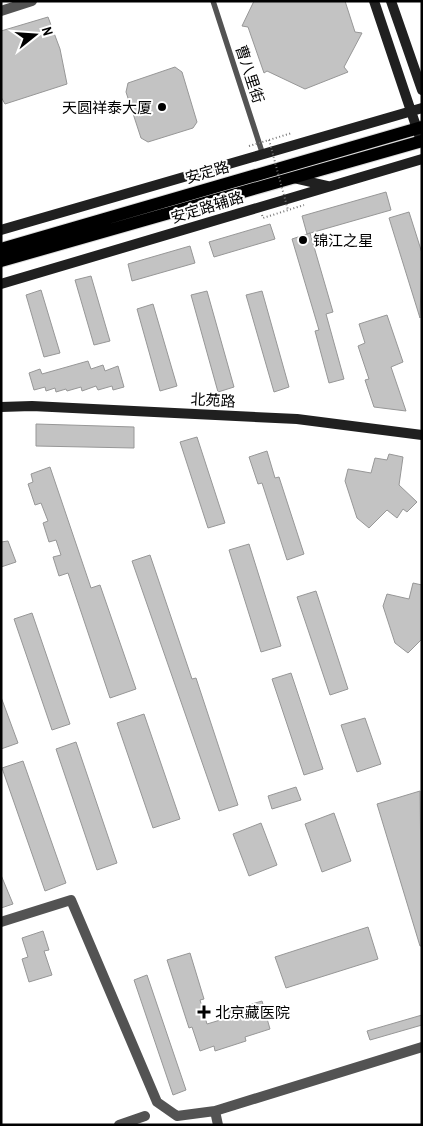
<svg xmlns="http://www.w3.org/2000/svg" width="423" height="1126" font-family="'Archivo Narrow','Noto Sans SC',sans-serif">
<rect width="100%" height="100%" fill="#fff"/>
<path fill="#c3c3c3" stroke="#979797" d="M 254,1 L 345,1 L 355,32 L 362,33 L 344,67 L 348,72 L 305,89 L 267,71 L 264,73 L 248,27 L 242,26 Z
M 48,17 L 60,49 L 67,84 L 5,104 L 1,97 L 1,31 Z
M 175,67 L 182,72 L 197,122 L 193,128 L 148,142 L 141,138 L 126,92 L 128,83 Z
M 386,192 L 391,210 L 307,234 L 302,216 Z
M 409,212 L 422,253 L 420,318 L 389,218 Z
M 270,224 L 275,239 L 214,257 L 209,242 Z
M 310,233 L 333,312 L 326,314 L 344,379 L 329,383 L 315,331 L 319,330 L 292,239 Z
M 190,246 L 195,263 L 132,281 L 128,264 Z
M 91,276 L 110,341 L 94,345 L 75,280 Z
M 41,290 L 60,353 L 44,357 L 26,295 Z
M 207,291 L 234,387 L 218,392 L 191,295 Z
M 262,291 L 289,387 L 274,392 L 246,295 Z
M 153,304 L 177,386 L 160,391 L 137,309 Z
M 387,315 L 403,362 L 391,367 L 406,411 L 374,407 L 365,380 L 369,379 L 358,346 L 365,343 L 359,324 Z
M 88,361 L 91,369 L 103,365 L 105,371 L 118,366 L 124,387 L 113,390 L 112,386 L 98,390 L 96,386 L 82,391 L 81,387 L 67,391 L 66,389 L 56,392 L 55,388 L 46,391 L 45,387 L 34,390 L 29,373 L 40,369 L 42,374 Z
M 36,424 L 134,427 L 134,448 L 36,446 Z
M 197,437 L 225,523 L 208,528 L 180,442 Z
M 267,451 L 275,478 L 279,477 L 304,554 L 287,560 L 262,483 L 258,484 L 249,457 Z
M 389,454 L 403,457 L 399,485 L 417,502 L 407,512 L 403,509 L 397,518 L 387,510 L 369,528 L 357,518 L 345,481 L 348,469 L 371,473 L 375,458 L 387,460 Z
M 50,467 L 91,588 L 100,585 L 136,689 L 110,698 L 68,573 L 59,576 L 53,557 L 61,555 L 56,540 L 49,542 L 43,523 L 48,521 L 41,503 L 35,505 L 28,484 L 33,482 L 31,474 Z
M 8,541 L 16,562 L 1,567 L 1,542 Z
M 249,544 L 281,646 L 261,652 L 229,550 Z
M 150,555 L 192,679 L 196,678 L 238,805 L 219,811 L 132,561 Z
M 413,583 L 422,585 L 422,639 L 408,653 L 395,643 L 383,606 L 387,594 L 409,599 Z
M 316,591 L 348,689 L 330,695 L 297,597 Z
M 32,613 L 70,724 L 52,730 L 14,619 Z
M 291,673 L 323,769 L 304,775 L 272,679 Z
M 1,697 L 18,743 L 1,749 Z
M 144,714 L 180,819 L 153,828 L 117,723 Z
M 365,718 L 381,764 L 357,772 L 341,725 Z
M 76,742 L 117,863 L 97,870 L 56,749 Z
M 23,761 L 66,883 L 45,891 L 2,768 Z
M 296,787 L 301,800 L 272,809 L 268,796 Z
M 420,791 L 422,946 L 420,946 L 377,804 Z
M 334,813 L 351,861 L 322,872 L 305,824 Z
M 261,823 L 277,865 L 249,876 L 233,834 Z
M 1,875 L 13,904 L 1,908 Z
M 368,927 L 378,959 L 286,988 L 275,957 Z
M 43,931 L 49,950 L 44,951 L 52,975 L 29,982 L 22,959 L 28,957 L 22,938 Z
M 190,953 L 204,999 L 200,1000 L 207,1024 L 227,1018 L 225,1012 L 262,1001 L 270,1029 L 245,1037 L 246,1041 L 215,1051 L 214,1046 L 200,1051 L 192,1027 L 189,1028 L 167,960 Z
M 147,975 L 186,1090 L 173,1095 L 134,980 Z
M 422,1015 L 422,1025 L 370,1040 L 367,1031 Z"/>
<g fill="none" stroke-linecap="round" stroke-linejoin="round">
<defs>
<path id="primary" d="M 1,249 L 422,127
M 1,261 L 422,141"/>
</defs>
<use href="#primary" stroke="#dbdbdb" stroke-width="14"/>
<path stroke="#757575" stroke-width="2" stroke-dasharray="1 2.5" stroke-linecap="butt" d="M 262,215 L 263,218 L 304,205"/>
<path stroke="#535353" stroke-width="5.5" d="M 213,1 L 263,155"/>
<path stroke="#535353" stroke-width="10" d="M 1,11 L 32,1
M 1,922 L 71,900 L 157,1102 L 177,1116 L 215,1111 L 422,1047
M 215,1111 L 218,1125
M 119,1125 L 145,1116"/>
<path stroke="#202020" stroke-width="10" d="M 374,1 L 419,135
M 391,1 L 422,90
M 293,178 L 328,186
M 1,230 L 422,108
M 1,284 L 422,159
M 1,407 L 32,406 L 297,419 L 422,435"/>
<use href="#primary" stroke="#000" stroke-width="12"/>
<path stroke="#757575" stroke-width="2" stroke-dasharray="1 2.5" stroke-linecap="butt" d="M 269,140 L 288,210
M 249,146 L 292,133"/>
</g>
<g fill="#000" stroke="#fff" stroke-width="2">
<circle cx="162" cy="107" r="5"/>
<circle cx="303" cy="240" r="5"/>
<path d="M201.5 1004.5h5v5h5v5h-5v5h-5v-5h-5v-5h5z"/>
</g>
<g text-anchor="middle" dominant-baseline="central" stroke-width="4" stroke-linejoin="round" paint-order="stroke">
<g font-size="15" fill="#000" stroke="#fff">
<text transform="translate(250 74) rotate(72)">曹八里街</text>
<text transform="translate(207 172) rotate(-16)">安定路</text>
<text transform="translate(207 207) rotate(-17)">安定路辅路</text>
<text transform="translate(213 400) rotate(3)">北苑路</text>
</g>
<g font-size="15" fill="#000" stroke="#fff" text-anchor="start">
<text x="152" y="107" text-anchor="end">天圆祥泰大厦</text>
<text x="313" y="240">锦江之星</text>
<text x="215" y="1012">北京藏医院</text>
</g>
</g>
<rect width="423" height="1126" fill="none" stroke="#000000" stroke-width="5"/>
<g transform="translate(35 35) rotate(73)" stroke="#ffffff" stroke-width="4" paint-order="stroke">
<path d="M0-4L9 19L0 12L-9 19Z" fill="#000000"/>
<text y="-8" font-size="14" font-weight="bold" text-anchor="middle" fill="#000000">N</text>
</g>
</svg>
